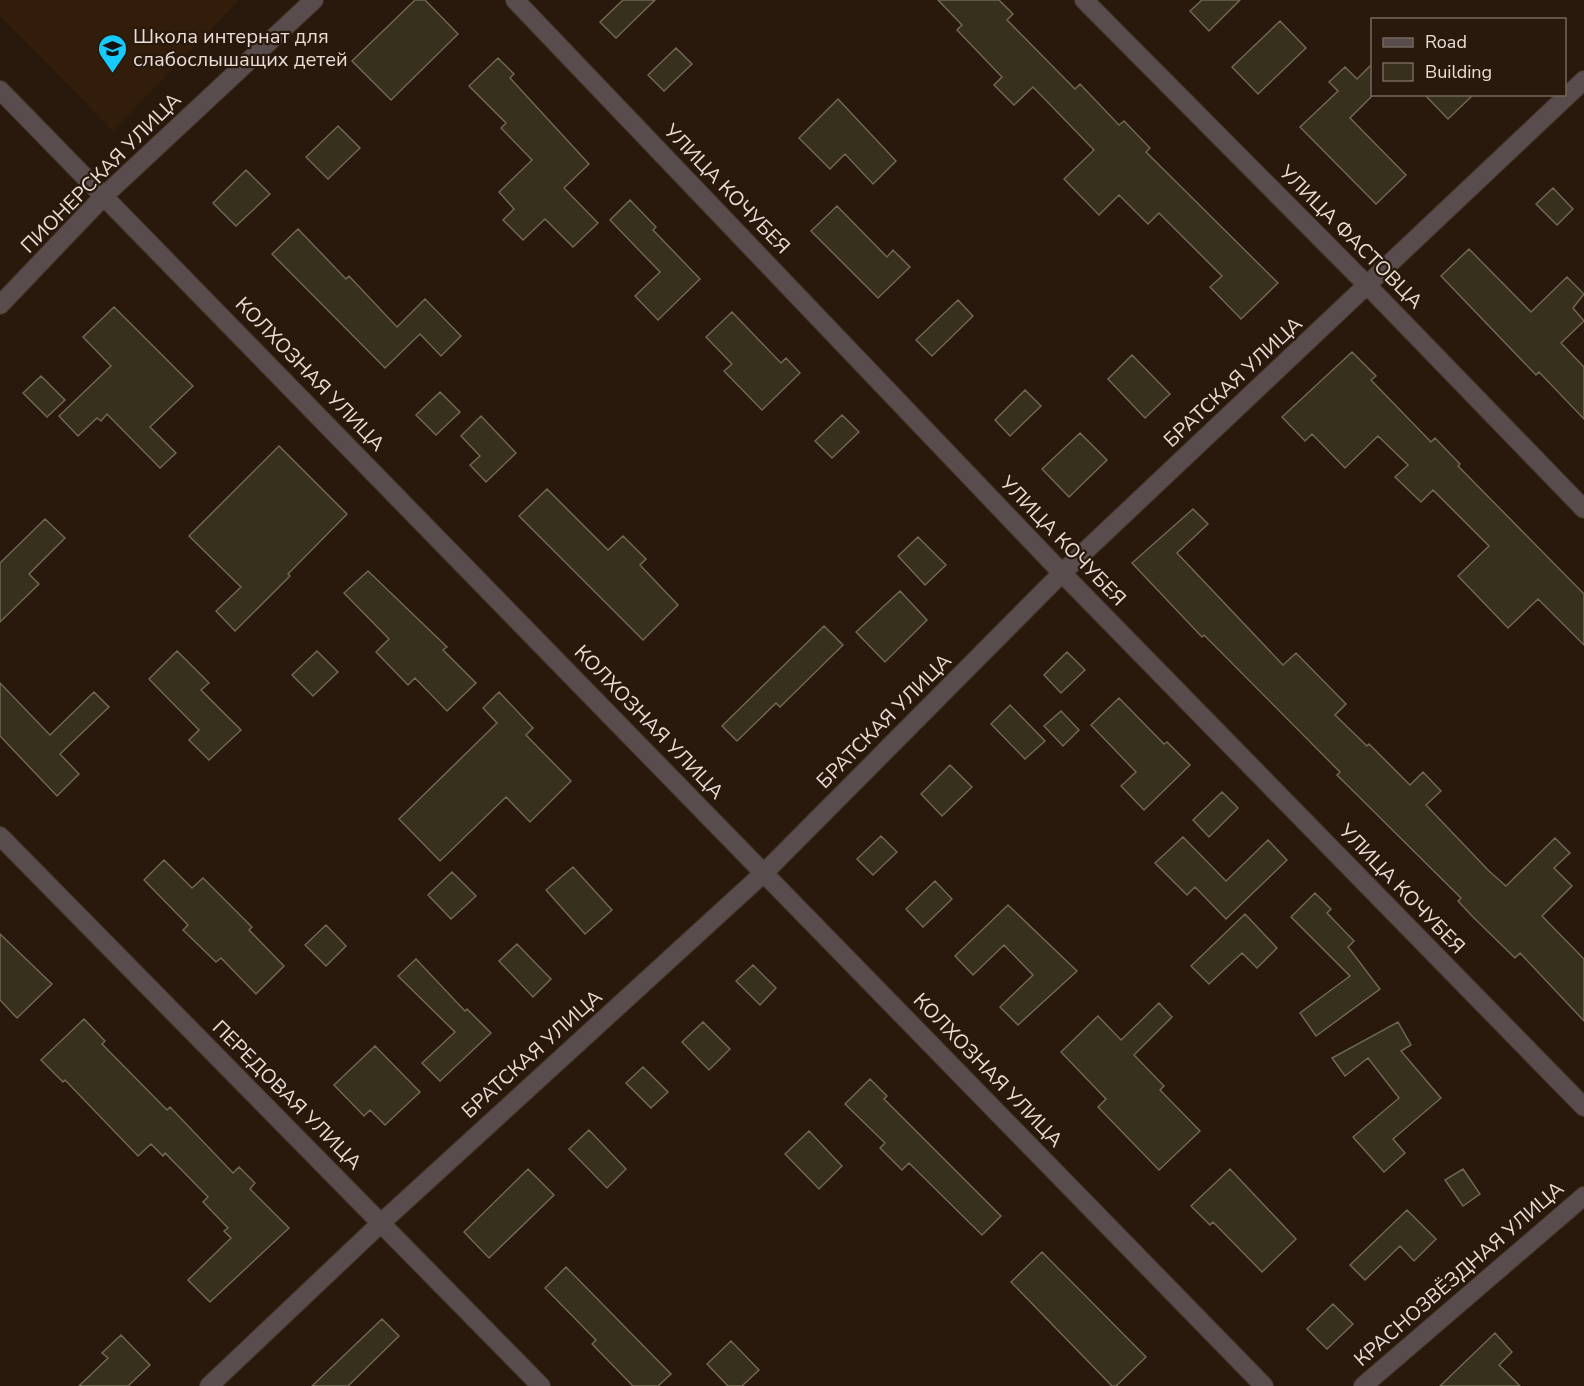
<svg xmlns="http://www.w3.org/2000/svg" width="1584" height="1386" font-family="'Nunito Sans',sans-serif">
<rect width="100%" height="100%" fill="#29180c"/>
<path fill="#321c0a" d="M 0,0 L 239,0 L 113,131 L 0,16 Z"/>
<path fill="#37301c" stroke="#6f6752" stroke-width="1.5" d="M 415,0 L 425,0 L 458,34 L 391,100 L 352,61 Z
M 623,0 L 655,0 L 616,38 L 600,22 Z
M 938,0 L 999,0 L 1013,14 L 1007,20 L 1075,89 L 1080,84 L 1119,125 L 1124,121 L 1150,148 L 1146,152 L 1278,283 L 1241,319 L 1210,287 L 1222,276 L 1159,213 L 1148,224 L 1119,195 L 1099,215 L 1064,179 L 1094,150 L 1033,87 L 1014,105 L 994,85 L 1002,77 L 957,30 L 962,25 Z
M 1202,0 L 1240,0 L 1209,31 L 1190,11 Z
M 1280,21 L 1306,48 L 1258,94 L 1232,67 Z
M 676,48 L 692,64 L 664,91 L 648,75 Z
M 498,58 L 514,74 L 510,78 L 589,164 L 564,188 L 598,223 L 573,247 L 545,219 L 523,240 L 503,220 L 514,209 L 499,192 L 532,160 L 501,128 L 506,123 L 469,86 Z
M 1372,64 L 1372,96 L 1350,118 L 1406,175 L 1376,204 L 1300,127 L 1338,91 L 1329,82 L 1345,67 L 1357,79 Z
M 1424,94 L 1474,94 L 1448,119 Z
M 838,99 L 896,161 L 873,184 L 845,154 L 830,169 L 799,138 Z
M 338,126 L 360,148 L 328,179 L 306,157 Z
M 246,170 L 270,194 L 236,226 L 213,203 Z
M 1553,188 L 1573,209 L 1557,225 L 1536,204 Z
M 630,200 L 656,227 L 653,230 L 700,279 L 658,320 L 635,296 L 660,272 L 610,220 Z
M 837,206 L 887,257 L 893,250 L 910,267 L 878,298 L 811,231 Z
M 298,229 L 346,279 L 349,276 L 397,327 L 425,299 L 461,336 L 441,356 L 420,334 L 385,368 L 272,254 Z
M 1469,249 L 1531,312 L 1567,277 L 1584,294 L 1573,308 L 1584,321 L 1561,343 L 1584,367 L 1584,419 L 1539,372 L 1536,375 L 1441,276 Z
M 958,300 L 973,316 L 932,356 L 916,340 Z
M 114,307 L 193,386 L 150,427 L 176,453 L 160,468 L 107,414 L 101,421 L 97,418 L 78,436 L 59,416 L 111,366 L 83,337 Z
M 732,312 L 781,363 L 786,358 L 800,373 L 762,410 L 724,371 L 732,364 L 706,337 Z
M 1352,352 L 1376,376 L 1371,380 L 1431,442 L 1435,438 L 1460,464 L 1458,466 L 1584,594 L 1584,645 L 1538,599 L 1508,628 L 1458,576 L 1489,546 L 1433,490 L 1421,502 L 1395,477 L 1408,465 L 1378,436 L 1345,468 L 1312,434 L 1305,441 L 1282,417 Z
M 1132,355 L 1170,394 L 1145,418 L 1108,379 Z
M 41,376 L 65,400 L 47,417 L 23,393 Z
M 1025,390 L 1041,406 L 1010,436 L 995,420 Z
M 440,392 L 460,412 L 436,435 L 416,415 Z
M 842,415 L 859,432 L 832,458 L 815,441 Z
M 481,416 L 516,453 L 486,482 L 470,465 L 480,456 L 461,436 Z
M 1080,433 L 1107,460 L 1069,497 L 1042,469 Z
M 279,446 L 347,514 L 288,574 L 290,576 L 235,631 L 216,611 L 241,587 L 189,536 Z
M 547,489 L 608,550 L 623,536 L 646,559 L 640,565 L 678,605 L 643,640 L 519,516 Z
M 1193,509 L 1208,524 L 1177,553 L 1283,665 L 1296,653 L 1346,704 L 1335,715 L 1367,746 L 1369,744 L 1410,785 L 1423,772 L 1441,791 L 1426,805 L 1489,871 L 1506,886 L 1555,838 L 1570,853 L 1554,868 L 1572,886 L 1542,916 L 1584,959 L 1584,1021 L 1520,953 L 1515,958 L 1473,917 L 1458,901 L 1461,898 L 1337,775 L 1340,772 L 1204,635 L 1202,637 L 1132,563 Z
M 45,519 L 65,538 L 29,574 L 39,584 L 0,622 L 0,563 Z
M 918,537 L 946,565 L 925,585 L 898,556 Z
M 368,571 L 447,647 L 443,650 L 476,683 L 447,711 L 415,678 L 408,685 L 376,652 L 389,639 L 344,593 Z
M 900,591 L 927,620 L 885,662 L 856,632 Z
M 824,626 L 843,645 L 780,707 L 776,703 L 737,741 L 722,726 Z
M 177,651 L 209,683 L 201,690 L 241,730 L 209,760 L 189,740 L 199,730 L 149,679 Z
M 317,651 L 338,672 L 313,696 L 292,675 Z
M 1067,652 L 1085,670 L 1061,693 L 1044,675 Z
M 0,683 L 50,735 L 94,692 L 109,707 L 60,754 L 79,774 L 57,796 L 0,736 Z
M 499,692 L 533,728 L 526,735 L 571,781 L 530,822 L 506,797 L 440,861 L 399,819 L 497,723 L 483,708 Z
M 1119,698 L 1164,744 L 1167,742 L 1190,765 L 1144,810 L 1121,786 L 1136,772 L 1091,725 Z
M 1010,705 L 1045,741 L 1025,759 L 991,724 Z
M 1061,711 L 1079,730 L 1063,746 L 1044,726 Z
M 950,765 L 972,787 L 942,816 L 921,794 Z
M 1222,792 L 1238,808 L 1209,837 L 1193,820 Z
M 881,836 L 897,852 L 873,875 L 857,859 Z
M 1183,837 L 1226,881 L 1268,840 L 1287,860 L 1226,919 L 1195,887 L 1187,895 L 1155,863 Z
M 164,860 L 192,888 L 203,878 L 252,927 L 249,930 L 284,966 L 256,994 L 221,958 L 216,962 L 183,930 L 188,925 L 144,880 Z
M 573,867 L 612,910 L 585,934 L 546,890 Z
M 452,872 L 476,896 L 451,919 L 428,895 Z
M 935,881 L 952,899 L 923,927 L 906,909 Z
M 1315,893 L 1331,909 L 1327,913 L 1354,941 L 1348,947 L 1380,989 L 1316,1036 L 1300,1013 L 1350,976 L 1291,917 Z
M 1008,905 L 1077,971 L 1018,1025 L 1000,1007 L 1033,975 L 1004,945 L 973,975 L 955,956 Z
M 1245,914 L 1277,948 L 1257,968 L 1242,953 L 1209,984 L 1191,966 Z
M 326,925 L 346,946 L 326,966 L 305,945 Z
M 0,934 L 52,984 L 17,1018 L 0,1000 Z
M 517,944 L 551,979 L 533,997 L 499,961 Z
M 416,959 L 465,1011 L 467,1009 L 491,1033 L 440,1081 L 422,1063 L 455,1032 L 398,976 Z
M 753,965 L 776,988 L 760,1005 L 736,981 Z
M 1159,1003 L 1172,1017 L 1134,1055 L 1164,1086 L 1160,1090 L 1200,1131 L 1159,1170 L 1098,1107 L 1106,1099 L 1061,1052 L 1098,1016 L 1121,1040 Z
M 84,1019 L 105,1041 L 102,1044 L 167,1110 L 170,1107 L 233,1173 L 239,1167 L 255,1183 L 250,1189 L 289,1228 L 210,1302 L 188,1280 L 231,1238 L 224,1231 L 228,1228 L 203,1202 L 208,1197 L 165,1153 L 163,1156 L 151,1144 L 138,1156 L 65,1080 L 63,1082 L 41,1060 Z
M 703,1022 L 730,1049 L 709,1070 L 682,1042 Z
M 1398,1022 L 1411,1045 L 1401,1051 L 1441,1098 L 1393,1139 L 1405,1153 L 1384,1172 L 1353,1137 L 1399,1098 L 1368,1058 L 1345,1076 L 1332,1058 Z
M 375,1046 L 420,1092 L 385,1125 L 370,1110 L 364,1116 L 334,1085 Z
M 643,1067 L 668,1092 L 651,1108 L 626,1083 Z
M 870,1079 L 887,1096 L 884,1099 L 1001,1216 L 982,1235 L 909,1163 L 902,1170 L 880,1148 L 885,1143 L 845,1104 Z
M 589,1130 L 626,1169 L 607,1188 L 569,1149 Z
M 809,1131 L 842,1166 L 819,1189 L 785,1154 Z
M 528,1169 L 554,1195 L 489,1258 L 464,1232 Z
M 1230,1169 L 1296,1239 L 1262,1272 L 1213,1222 L 1210,1225 L 1191,1206 Z
M 1463,1169 L 1480,1194 L 1463,1206 L 1445,1180 Z
M 1407,1210 L 1436,1239 L 1414,1261 L 1400,1246 L 1365,1280 L 1350,1265 Z
M 1042,1252 L 1146,1357 L 1116,1386 L 1112,1386 L 1011,1282 Z
M 566,1267 L 671,1374 L 658,1386 L 633,1386 L 592,1344 L 596,1340 L 545,1288 Z
M 1333,1304 L 1353,1324 L 1327,1349 L 1307,1329 Z
M 382,1319 L 399,1336 L 348,1386 L 312,1386 Z
M 1495,1333 L 1512,1352 L 1499,1365 L 1520,1386 L 1440,1386 Z
M 121,1335 L 150,1365 L 128,1386 L 79,1386 L 108,1358 L 102,1353 Z
M 731,1341 L 759,1370 L 742,1386 L 728,1386 L 707,1364 Z"/>
<g fill="none" stroke-linecap="round" stroke-linejoin="round">
<defs>
<path id="street" d="M 515,0 L 1062,573 L 1584,1107
M 1084,0 L 1368,286 L 1584,509
M 0,90 L 1264,1386
M 0,305 L 104,196 L 314,0
M 0,836 L 541,1386
M 209,1386 L 381,1223 L 765,872 L 1062,573 L 1584,80
M 1363,1386 L 1584,1196"/>
</defs>
<use href="#street" stroke="#443428" stroke-width="20"/>
<use href="#street" stroke="#584d4c" stroke-width="18"/>
</g>
<defs>
<symbol id="school-pin" viewBox="-11 -11 22 30"><path d="M0 17L-7.5 6A9.5 9.5 0 1 1 7.5 6Z" fill="#16cafb" stroke="#29180c"/><path d="M0-5L7-2L0 1L-7-2ZM-4 1L0 2.5L4 1V4Q0 6-4 4Z" fill="#111"/></symbol>
</defs>
<g fill-rule="evenodd">
<use href="#school-pin" x="96" y="32" width="33" height="45"/>
</g>
<g text-anchor="middle" dominant-baseline="central" stroke-width="4.5" stroke-linejoin="round" paint-order="stroke">
<g font-size="20" fill="#e8ddd4" stroke="#29180c" text-anchor="start">
<text x="133" y="36">Школа интернат для<tspan x="133" dy="23">слабослышащих детей</tspan></text>
</g>
<g font-size="20" fill="#e8ddd4" stroke="#29180c">
<text transform="translate(101 173) rotate(-45)">ПИОНЕРСКАЯ УЛИЦА</text>
<text transform="translate(727 189) rotate(46)">УЛИЦА КОЧУБЕЯ</text>
<text transform="translate(1351 237) rotate(45)">УЛИЦА ФАСТОВЦА</text>
<text transform="translate(310 374) rotate(46)">КОЛХОЗНАЯ УЛИЦА</text>
<text transform="translate(1233 382) rotate(-43)">БРАТСКАЯ УЛИЦА</text>
<text transform="translate(1063 541) rotate(46)">УЛИЦА КОЧУБЕЯ</text>
<text transform="translate(884 721) rotate(-45)">БРАТСКАЯ УЛИЦА</text>
<text transform="translate(649 722) rotate(46)">КОЛХОЗНАЯ УЛИЦА</text>
<text transform="translate(1402 889) rotate(46)">УЛИЦА КОЧУБЕЯ</text>
<text transform="translate(532 1054) rotate(-42)">БРАТСКАЯ УЛИЦА</text>
<text transform="translate(988 1070) rotate(46)">КОЛХОЗНАЯ УЛИЦА</text>
<text transform="translate(287 1095) rotate(45)">ПЕРЕДОВАЯ УЛИЦА</text>
<text transform="translate(1459 1274) rotate(-41)">КРАСНОЗВЁЗДНАЯ УЛИЦА</text>
</g>
</g>
<rect x="1371" y="18" width="195" height="78" fill="#29180c" stroke="#75675c" stroke-width="1.5"/>
<rect x="1383" y="38" width="30" height="9" fill="#584d4c" stroke="#75675c" stroke-width="1.5"/>
<text x="1425" y="48" font-size="18" fill="#e8ddd4">Road</text>
<rect x="1383" y="63" width="30" height="18" fill="#37301c" stroke="#75675c" stroke-width="1.5"/>
<text x="1425" y="78" font-size="18" fill="#e8ddd4">Building</text>
</svg>
